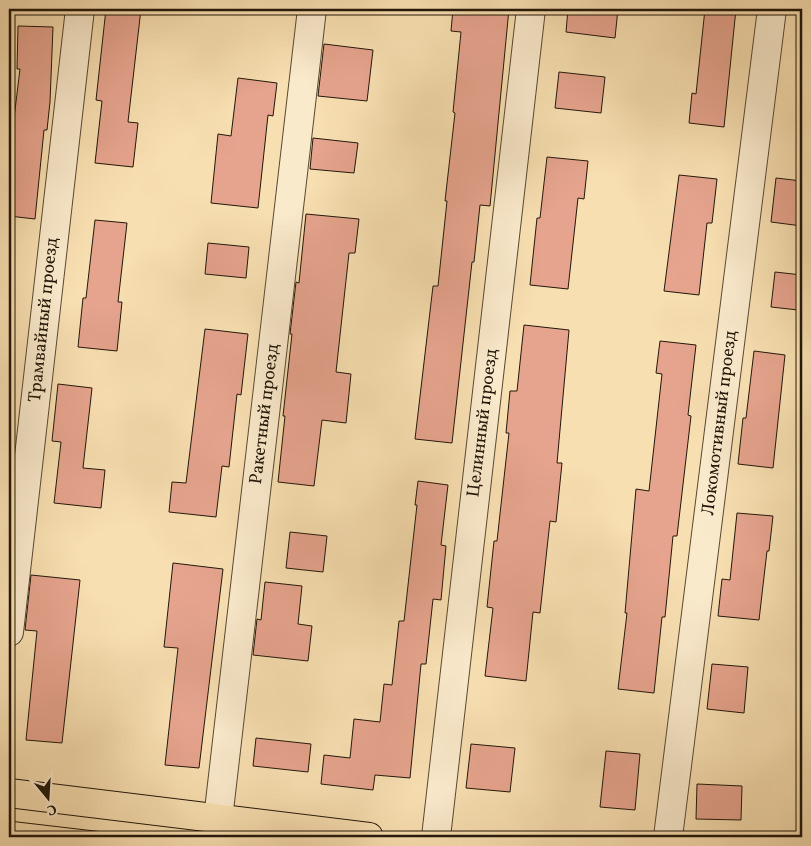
<svg xmlns="http://www.w3.org/2000/svg" width="811" height="846" font-family="Vollkorn,serif">
<rect width="100%" height="100%" fill="#f8dfb1"/>
<filter id="stains"><feTurbulence type="fractalNoise" baseFrequency=".004" numOctaves="4"/><feColorMatrix values="0 0 0 0 .2 0 0 0 0 .09 0 0 0 0 .02 0 0 0 .5 -.17"/></filter>
<radialGradient id="worn" r=".72"><stop offset=".6" stop-color="#630" stop-opacity="0"/><stop offset="1" stop-color="#630" stop-opacity=".3"/></radialGradient>
<path fill="#e6a48e" stroke="#221709" d="M 106,9 L 141,9 L 128,122 L 138,123 L 133,167 L 95,163 L 102,101 L 96,100 Z
M 453,9 L 509,9 L 490,206 L 480,205 L 474,262 L 472,262 L 452,443 L 415,439 L 433,286 L 438,286 L 447,201 L 445,201 L 455,113 L 453,112 L 461,32 L 451,31 Z
M 568,9 L 618,9 L 615,38 L 566,32 Z
M 705,9 L 736,9 L 724,127 L 689,123 L 692,93 L 696,94 Z
M 18,26 L 53,27 L 50,102 L 47,130 L 44,130 L 35,219 L 9,216 L 9,151 L 10,151 L 20,69 L 17,69 Z
M 324,44 L 373,50 L 367,101 L 318,96 Z
M 559,72 L 605,77 L 601,113 L 555,108 Z
M 238,78 L 277,83 L 273,116 L 268,115 L 258,208 L 211,203 L 218,134 L 231,136 Z
M 313,138 L 358,143 L 354,173 L 310,169 Z
M 547,157 L 588,161 L 584,199 L 578,198 L 568,289 L 530,285 L 537,218 L 540,218 Z
M 679,175 L 717,179 L 712,223 L 707,223 L 699,295 L 664,291 Z
M 776,178 L 802,181 L 802,226 L 771,222 Z
M 306,214 L 359,219 L 355,253 L 349,253 L 336,372 L 351,374 L 346,423 L 322,420 L 314,486 L 278,482 L 285,416 L 283,416 L 292,334 L 290,334 L 296,282 L 299,283 Z
M 95,220 L 127,223 L 118,302 L 122,302 L 117,351 L 78,347 L 83,298 L 86,298 Z
M 208,243 L 249,247 L 246,278 L 205,274 Z
M 775,272 L 802,275 L 798,310 L 771,307 Z
M 524,325 L 569,330 L 557,463 L 562,463 L 556,522 L 550,521 L 540,613 L 533,612 L 526,681 L 485,676 L 493,608 L 487,607 L 494,541 L 497,541 L 509,433 L 506,433 L 510,391 L 517,391 Z
M 205,329 L 248,334 L 241,395 L 237,394 L 229,467 L 222,466 L 216,517 L 169,512 L 172,482 L 186,483 Z
M 660,341 L 696,345 L 688,415 L 691,416 L 677,536 L 673,536 L 665,617 L 662,617 L 654,693 L 618,689 L 627,613 L 625,613 L 636,489 L 649,491 L 662,374 L 656,373 Z
M 754,351 L 785,355 L 773,468 L 738,464 L 743,418 L 746,418 Z
M 58,384 L 92,388 L 83,468 L 105,470 L 101,508 L 54,503 L 61,442 L 52,441 Z
M 418,481 L 448,485 L 441,545 L 446,546 L 441,600 L 433,599 L 426,664 L 421,664 L 410,778 L 375,775 L 373,790 L 321,784 L 324,755 L 350,758 L 354,719 L 380,722 L 384,684 L 392,685 L 399,621 L 404,621 L 417,505 L 415,505 Z
M 737,513 L 773,516 L 769,551 L 767,551 L 759,620 L 718,616 L 722,579 L 730,580 Z
M 290,532 L 327,536 L 323,572 L 286,568 Z
M 173,563 L 223,569 L 199,768 L 165,765 L 178,648 L 164,647 Z
M 31,575 L 80,580 L 62,743 L 26,740 L 37,631 L 25,630 Z
M 265,582 L 302,586 L 298,624 L 312,626 L 308,661 L 253,655 L 257,619 L 261,620 Z
M 712,664 L 748,667 L 744,713 L 707,709 Z
M 256,738 L 311,744 L 308,772 L 253,766 Z
M 471,744 L 515,748 L 510,792 L 466,788 Z
M 606,751 L 640,754 L 635,810 L 600,807 Z
M 697,784 L 742,786 L 741,820 L 696,819 Z"/>
<g fill="none" stroke-linecap="round" stroke-linejoin="round">
<defs>
<path id="minor" d="M 9,632 L 80,9
M 218,819 L 312,9
M 436,837 L 531,9
M 668,837 L 772,9"/>
<path id="major" d="M 9,793 L 369,837"/>
</defs>
<use href="#minor" stroke="#584933" stroke-width="30"/>
<use href="#major" stroke="#221709" stroke-width="30"/>
<use href="#minor" stroke="#faeacc" stroke-width="28"/>
<use href="#major" stroke="#f8dfb1" stroke-width="28"/>
<path stroke="#221709" stroke-width="1" d="M 9,821 L 146,837
M 9,836 L 18,837"/>
</g>
<g text-anchor="middle" dominant-baseline="central" stroke-width="5" stroke-linejoin="round" paint-order="stroke">
<g font-size="18" fill="#221709" stroke="#faeacc">
<text transform="translate(44 320) rotate(-84)">Трамвайный проезд</text>
<text transform="translate(265 414) rotate(-83)">Ракетный проезд</text>
<text transform="translate(483 423) rotate(-83)">Целинный проезд</text>
<text transform="translate(720 423) rotate(-83)">Локомотивный проезд</text>
</g>
</g>
<rect width="811" height="846" fill="none" stroke="#f8dfb1" stroke-width="30"/>
<rect x="10" y="10" width="791" height="826" fill="none" stroke="#221709" stroke-width="2.5"/>
<rect x="15" y="15" width="781" height="816" fill="none" stroke="#221709"/>
<g transform="translate(48 798) rotate(162)" stroke="#faeacc" stroke-width="4" paint-order="stroke">
<path d="M0-4L9 19L0 12L-9 19Z" fill="#221709"/>
<text y="-8" font-size="14" font-weight="bold" text-anchor="middle" fill="#221709">С</text>
</g>
<rect width="100%" height="100%" filter="url(#stains)"/>
<rect width="100%" height="100%" fill="url(#worn)"/>
</svg>
